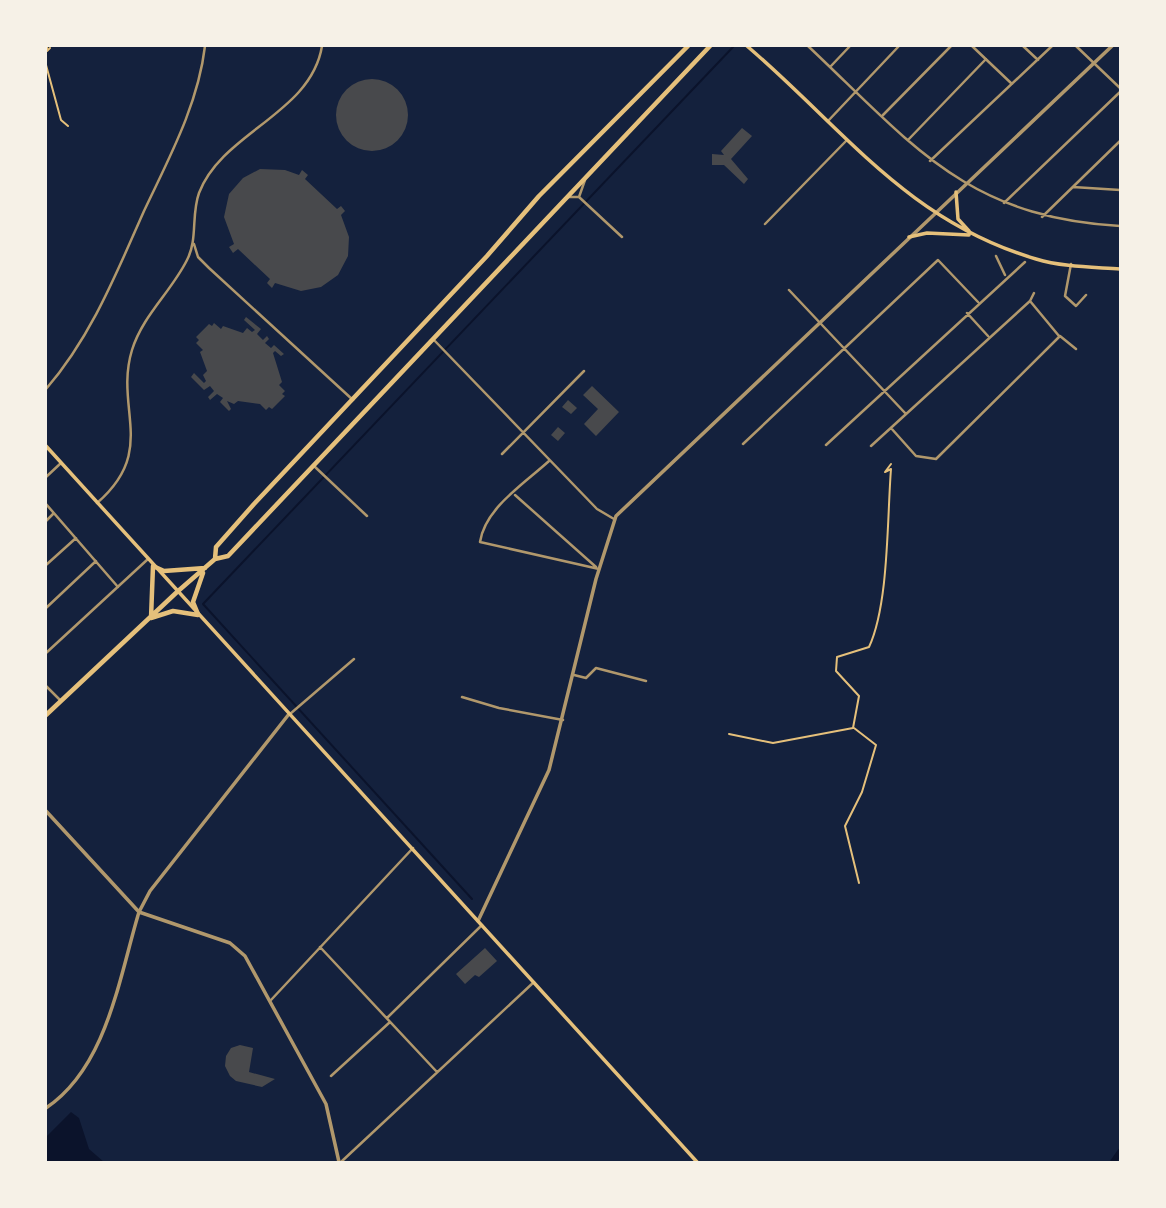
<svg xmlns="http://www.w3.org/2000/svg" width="1166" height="1208" font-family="'Golos Text',sans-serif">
<rect width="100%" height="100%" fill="#14213d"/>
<path fill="#0b132b" d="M 71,1112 L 79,1118 L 89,1149 L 104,1162 L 46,1162 L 46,1137 Z"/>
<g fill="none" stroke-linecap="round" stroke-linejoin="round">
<path stroke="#0b132b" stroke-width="2" d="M 472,899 L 203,604 L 734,46"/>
<path stroke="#0b132b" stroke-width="6" d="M 1113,1162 L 1120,1152"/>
</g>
<path fill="#48494c" d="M336 115a36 36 0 1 1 72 0a36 36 0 1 1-72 0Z
M 742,128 L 752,136 L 731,159 L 748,179 L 744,184 L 724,165 L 712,165 L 712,154 L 724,155 L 721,151 Z
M 260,169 L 285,170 L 299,175 L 302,170 L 308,175 L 305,179 L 337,209 L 341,206 L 345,211 L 341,215 L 349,237 L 348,256 L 338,275 L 321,287 L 301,291 L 275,283 L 272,288 L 267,283 L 270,279 L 238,249 L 233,253 L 229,247 L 234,244 L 224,217 L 229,194 L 243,178 Z
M 246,317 L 261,329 L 257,334 L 263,340 L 267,336 L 269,339 L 265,343 L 271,348 L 274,345 L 284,354 L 281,356 L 275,351 L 273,353 L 282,382 L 279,385 L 285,391 L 282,394 L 285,396 L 272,409 L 269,407 L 266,410 L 260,404 L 238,401 L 234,404 L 227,401 L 231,409 L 229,411 L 220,402 L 223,398 L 217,394 L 210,400 L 208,397 L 214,391 L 210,386 L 204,390 L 191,377 L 194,373 L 204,383 L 206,381 L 203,375 L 207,371 L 200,352 L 203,350 L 196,343 L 199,340 L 196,337 L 209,324 L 212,326 L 214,323 L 221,329 L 223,326 L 243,333 L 247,328 L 252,332 L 255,330 L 244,320 Z
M 592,386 L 619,412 L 596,436 L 584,424 L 598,409 L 583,395 Z
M 568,400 L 577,408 L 571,414 L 562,407 Z
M 558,427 L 565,433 L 558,441 L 551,435 Z
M 485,948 L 497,961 L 479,977 L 475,975 L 465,984 L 456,974 Z
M 240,1045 L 253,1048 L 249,1072 L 275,1079 L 262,1087 L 236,1081 L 230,1076 L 225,1066 L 226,1056 L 231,1048 Z"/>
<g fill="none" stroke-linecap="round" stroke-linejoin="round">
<path stroke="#e5c07b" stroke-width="2" d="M 47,46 L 47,51 L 50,48
M 46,65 L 61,120 L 68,126
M 854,728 L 876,745 L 862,792 L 845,826 L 859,883
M 729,734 L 773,743 L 853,728 L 859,696 L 836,671 L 837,657 L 869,647 C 889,604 887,519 891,469 L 885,472 L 891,464"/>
<path stroke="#b1986c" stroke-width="2.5" d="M 808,46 C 913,145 966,217 1120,226
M 972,46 L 1012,84
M 1023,46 L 1038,60
M 1076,46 L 1120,88
M 831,66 L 850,46
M 883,115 L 951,46
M 828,121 L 899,46
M 908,140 L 986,59
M 930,161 L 1052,46
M 1073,187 L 1120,190
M 568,197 L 579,197 L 622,237
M 579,197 L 585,180
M 1004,203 L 1120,92
M 1042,217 L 1120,141
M 765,224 L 847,140
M 194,244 L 198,257 L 209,268 L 353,400
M 996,256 L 1005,275
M 1071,264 L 1065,296 L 1076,306 L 1086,295
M 789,290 L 906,414
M 1030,301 L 1059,336
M 967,313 L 988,336
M 433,339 L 597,509 L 614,519
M 46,389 C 91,337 116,274 144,211 C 169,158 198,105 205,46
M 891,428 L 916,456 L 936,459 L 1060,336 L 1076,349
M 743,444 L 938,260 L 978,302
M 826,445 L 1025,262
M 871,446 L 1030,301 L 1034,293
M 502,454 L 584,371
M 549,461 C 525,483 485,508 480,542 L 599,569
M 314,466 L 367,516
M 46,477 L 61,463
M 515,495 L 596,567
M 97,503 C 158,450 114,409 132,350 C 143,315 171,292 187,260 C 198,239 191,215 199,193 C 222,132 311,114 322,46
M 46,504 L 118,587
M 46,521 L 53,514
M 46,565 L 76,538
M 46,608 L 96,561
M 46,653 L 148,559
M 574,675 L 586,678 L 596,668 L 646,681
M 46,686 L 61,701
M 462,697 L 499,708 L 563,720
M 290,714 L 354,659
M 320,947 L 437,1072
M 271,1000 L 413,848
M 387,1018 L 482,925
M 331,1076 L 390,1022
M 341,1162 L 534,982"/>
<path stroke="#b1986c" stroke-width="3.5" d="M 46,811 L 139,912 L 230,943 L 245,956 L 326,1104 L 339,1162
M 478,921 L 549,770 L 596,579 L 616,516 L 1112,46
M 46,1108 C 107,1067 119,978 139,912 L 150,891 L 289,714"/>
<path stroke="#e5c07b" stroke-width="3.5" d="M 747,46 C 844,129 907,221 1036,259 C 1062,267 1093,267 1120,269
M 956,192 L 958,219 L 969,231
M 909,237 L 927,233 L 969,235
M 46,446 L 697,1162"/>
<path stroke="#e5c07b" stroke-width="4.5" d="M 215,559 L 216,547 L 254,504 L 487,256 L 539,196 L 688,46
M 198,614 L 193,602 L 203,573
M 198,615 L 173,611 L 151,618 L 153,566 L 164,571 L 205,568
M 46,715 L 177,592 L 215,559 L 228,556 L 710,46"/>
</g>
<rect width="1166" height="1208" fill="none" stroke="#f6f1e7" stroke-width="94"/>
</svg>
